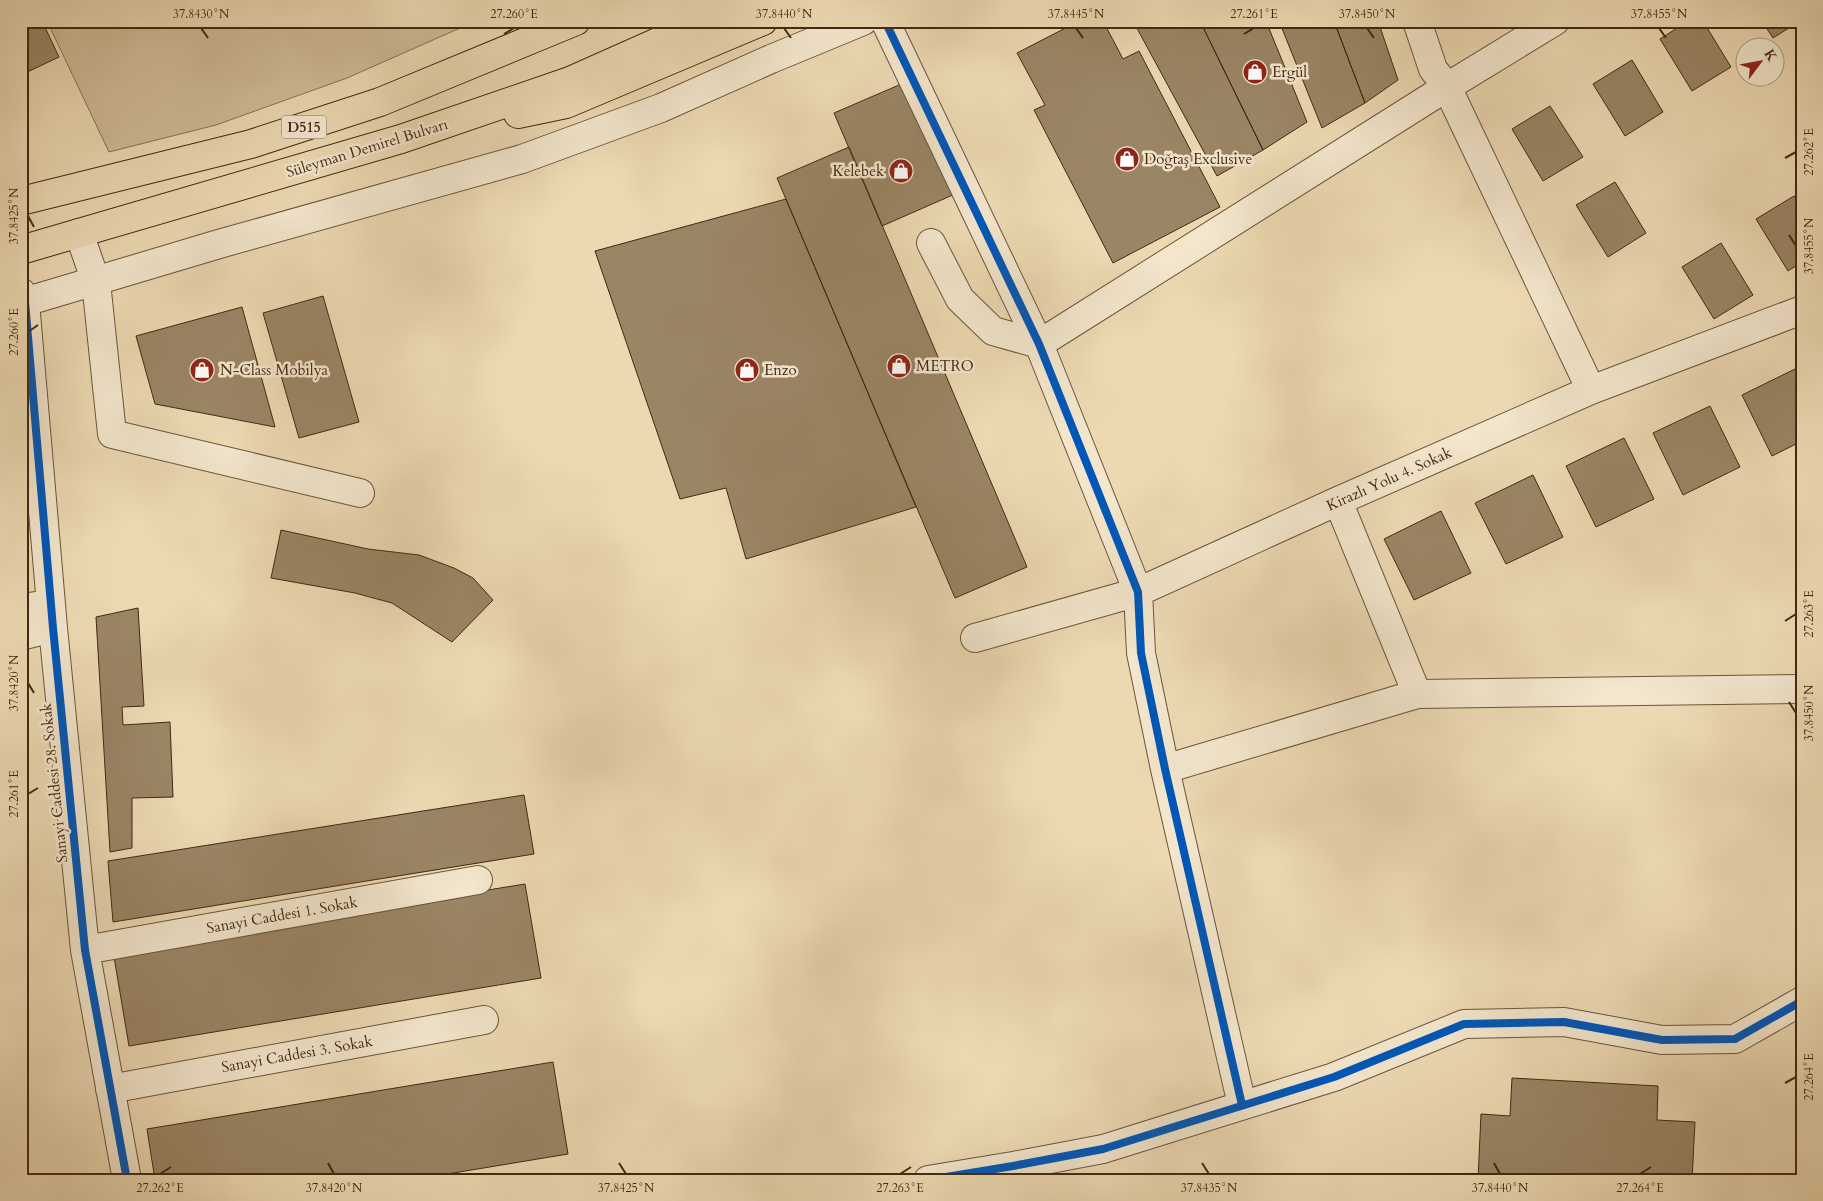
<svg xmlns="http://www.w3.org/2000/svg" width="1823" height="1201" font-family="Cardo,serif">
<rect width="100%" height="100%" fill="#ecd9b2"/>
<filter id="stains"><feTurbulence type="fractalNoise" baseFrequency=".004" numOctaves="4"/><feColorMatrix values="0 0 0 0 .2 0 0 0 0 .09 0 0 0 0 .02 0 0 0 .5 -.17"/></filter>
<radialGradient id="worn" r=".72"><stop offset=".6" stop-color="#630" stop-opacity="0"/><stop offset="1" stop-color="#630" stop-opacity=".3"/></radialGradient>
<path fill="#cfbb97" stroke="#887254" d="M 47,21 L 476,21 L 347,78 L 216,125 L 109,152 Z"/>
<path fill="#9a8565" stroke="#422911" d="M 21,21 L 42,21 L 59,57 L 21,75 Z
M 1079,21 L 1103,21 L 1123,59 L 1139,51 L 1220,207 L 1113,263 L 1034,110 L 1045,105 L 1017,53 Z
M 1133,21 L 1200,21 L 1263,150 L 1217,176 Z
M 1200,21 L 1266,21 L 1307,122 L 1263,150 Z
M 1279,21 L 1334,21 L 1365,103 L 1322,128 Z
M 1334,21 L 1378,21 L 1398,80 L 1365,103 Z
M 1688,21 L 1703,21 L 1731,67 L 1692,91 L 1660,39 Z
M 1762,21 L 1800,21 L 1773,38 Z
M 1632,60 L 1663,112 L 1625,136 L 1593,84 Z
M 906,82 L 955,194 L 882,226 L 834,113 Z
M 1550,106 L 1583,157 L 1543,181 L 1512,129 Z
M 849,147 L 1027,567 L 955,598 L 777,178 Z
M 1615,182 L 1646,233 L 1608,257 L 1576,205 Z
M 1794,196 L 1802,207 L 1802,262 L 1788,271 L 1756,219 Z
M 786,199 L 916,507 L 746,559 L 726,488 L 680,499 L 595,251 Z
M 1721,243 L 1753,295 L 1714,319 L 1682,267 Z
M 323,296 L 359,422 L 299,438 L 263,313 Z
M 242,307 L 275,427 L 155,404 L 136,336 Z
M 1799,367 L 1802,373 L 1802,441 L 1772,456 L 1742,395 Z
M 1710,406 L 1740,467 L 1683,495 L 1653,433 Z
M 1624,438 L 1654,499 L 1596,527 L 1566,466 Z
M 1533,475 L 1563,537 L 1506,564 L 1475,503 Z
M 1441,511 L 1471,573 L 1414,600 L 1384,539 Z
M 281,530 L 368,549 L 419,555 L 454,568 L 473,578 L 493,600 L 452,642 L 392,603 L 355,593 L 271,578 Z
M 138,608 L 144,706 L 122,707 L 123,725 L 170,722 L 173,797 L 132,798 L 132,848 L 110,852 L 96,617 Z
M 524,795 L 534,854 L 113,922 L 108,861 Z
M 525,884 L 541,978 L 129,1046 L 113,951 Z
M 553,1062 L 568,1154 L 411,1180 L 155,1180 L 147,1129 Z
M 1512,1078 L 1658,1086 L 1657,1120 L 1695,1122 L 1692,1180 L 1478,1180 L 1481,1114 L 1510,1116 Z"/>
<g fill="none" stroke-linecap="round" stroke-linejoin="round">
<defs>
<path id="minor" d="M 885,21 L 1039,344 L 1138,592 L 1141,653 L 1165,769 L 1242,1105
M 1417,21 L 1433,69 L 1447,87 L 1591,390
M 79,233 L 96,282 L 112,434 L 360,493
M 931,243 L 960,299 L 993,331 L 1039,344 L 1447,87 L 1555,21
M 21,292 L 25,302 L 53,628 L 85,950 L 127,1180
M 21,303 L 219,244 L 522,159 L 661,108 L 771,59 L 863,21
M 1338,501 L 1417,694
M 21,608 L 50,604
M 21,636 L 53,628
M 975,638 L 1138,592 L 1338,501 L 1591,390 L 1802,310
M 1165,769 L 1417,694 L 1802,689
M 85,950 L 478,880
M 110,1089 L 484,1020
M 928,1180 L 1013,1166 L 1103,1149 L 1334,1077 L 1464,1024 L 1564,1022 L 1662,1040 L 1735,1039 L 1802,1001"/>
<path id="highway" d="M 518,114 L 566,104 L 763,21
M 21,201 L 251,144 L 380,102 L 576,21
M 21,250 L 401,139 L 570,81 L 705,21"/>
</defs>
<use href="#minor" stroke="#6c5539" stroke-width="30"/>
<use href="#highway" stroke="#422911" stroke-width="30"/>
<use href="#minor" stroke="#f3e6cd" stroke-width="28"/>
<use href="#highway" stroke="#ecd9b2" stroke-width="28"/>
<defs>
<path id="cycleway" d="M 885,21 L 1039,344 L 1138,592 L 1141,653 L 1165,769 L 1242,1105
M 21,292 L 25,302 L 53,628 L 85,950 L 127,1180
M 928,1180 L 1013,1166 L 1103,1149 L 1334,1077 L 1464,1024 L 1564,1022 L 1662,1040 L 1735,1039 L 1802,1001"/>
</defs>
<use href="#cycleway" stroke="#f3e6cd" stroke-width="11"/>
<use href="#cycleway" stroke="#0057b8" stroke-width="8"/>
</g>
<path fill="none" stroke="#422911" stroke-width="2" d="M 201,28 L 208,38M 784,28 L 791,38M 1076,28 L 1083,38M 1367,28 L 1374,38M 1659,28 L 1666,38M 504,34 L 514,28M 1244,34 L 1254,28M 1785,158 L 1796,152M 28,216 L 34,227M 1789,235 L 1796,246M 28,332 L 38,325M 1785,621 L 1796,614M 28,683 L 34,693M 1789,702 L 1796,713M 28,794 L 38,788M 1785,1083 L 1796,1077M 328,1163 L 334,1174M 619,1163 L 626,1174M 1202,1163 L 1209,1174M 1494,1163 L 1500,1174M 160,1174 L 171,1167M 900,1174 L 911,1167M 1640,1174 L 1651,1167"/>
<defs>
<symbol id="shop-disc" viewBox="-11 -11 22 22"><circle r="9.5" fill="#8f2418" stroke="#f3e6cd"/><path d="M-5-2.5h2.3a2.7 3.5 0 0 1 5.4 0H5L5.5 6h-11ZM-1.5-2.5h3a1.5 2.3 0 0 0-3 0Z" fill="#fff"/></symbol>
</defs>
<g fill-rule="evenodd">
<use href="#shop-disc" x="1241" y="58" width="28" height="28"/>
<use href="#shop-disc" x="1113" y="145" width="28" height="28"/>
<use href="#shop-disc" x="887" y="157" width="28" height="28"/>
<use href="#shop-disc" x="885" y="352" width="28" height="28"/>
<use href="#shop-disc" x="188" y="356" width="28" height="28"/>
<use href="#shop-disc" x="733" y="356" width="28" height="28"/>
</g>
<g text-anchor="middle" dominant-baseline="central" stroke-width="5" stroke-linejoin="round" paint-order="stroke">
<rect fill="#f3e6cd" stroke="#776249" stroke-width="1" x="281.5" y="115.5" width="45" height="23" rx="4"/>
<g font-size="14" font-weight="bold" fill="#422911">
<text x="304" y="127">D515</text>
</g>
<g font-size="15" fill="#422911" stroke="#f3e6cd" text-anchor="start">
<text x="1272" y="72">Ergül</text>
<text x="1144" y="159">Doğtaş Exclusive</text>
<text x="884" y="171" text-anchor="end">Kelebek</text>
<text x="916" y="366">METRO</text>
<text x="220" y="370">N-Class Mobilya</text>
<text x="764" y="370">Enzo</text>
</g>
<g font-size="15" fill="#422911" stroke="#f3e6cd">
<text transform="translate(367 148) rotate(-17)">Süleyman Demirel Bulvarı</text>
<text transform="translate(1389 479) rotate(-24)">Kirazlı Yolu 4. Sokak</text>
<text transform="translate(54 783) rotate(-96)">Sanayi Caddesi 28. Sokak</text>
<text transform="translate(282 915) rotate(-10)">Sanayi Caddesi 1. Sokak</text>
<text transform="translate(297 1054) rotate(-10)">Sanayi Caddesi 3. Sokak</text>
</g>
</g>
<rect width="1823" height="1201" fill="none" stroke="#ecd9b2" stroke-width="55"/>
<g transform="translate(1760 62) rotate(58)"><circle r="24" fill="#f3e6cd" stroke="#ac9a82"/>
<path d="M0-4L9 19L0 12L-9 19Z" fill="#8f2418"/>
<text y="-8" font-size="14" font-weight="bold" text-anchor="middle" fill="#422911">K</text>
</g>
<rect x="28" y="28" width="1768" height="1146" fill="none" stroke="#422911" stroke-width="2"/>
<g font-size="12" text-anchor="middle" fill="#422911">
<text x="201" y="18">37.8430°N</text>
<text x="514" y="18">27.260°E</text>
<text x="784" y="18">37.8440°N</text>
<text x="1076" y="18">37.8445°N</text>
<text x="1254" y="18">27.261°E</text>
<text x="1367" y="18">37.8450°N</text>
<text x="1659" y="18">37.8455°N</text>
<text transform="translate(1809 152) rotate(-90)" y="4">27.262°E</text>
<text transform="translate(14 216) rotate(-90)" y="4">37.8425°N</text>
<text transform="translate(1809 246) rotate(-90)" y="4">37.8455°N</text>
<text transform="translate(14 332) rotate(-90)" y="4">27.260°E</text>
<text transform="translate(1809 614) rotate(-90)" y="4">27.263°E</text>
<text transform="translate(14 683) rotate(-90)" y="4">37.8420°N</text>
<text transform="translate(1809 713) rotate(-90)" y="4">37.8450°N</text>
<text transform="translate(14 794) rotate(-90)" y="4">27.261°E</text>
<text transform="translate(1809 1077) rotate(-90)" y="4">27.264°E</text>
<text x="160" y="1192">27.262°E</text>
<text x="334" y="1192">37.8420°N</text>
<text x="626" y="1192">37.8425°N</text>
<text x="900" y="1192">27.263°E</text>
<text x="1209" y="1192">37.8435°N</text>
<text x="1500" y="1192">37.8440°N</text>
<text x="1640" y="1192">27.264°E</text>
</g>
<rect width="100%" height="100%" filter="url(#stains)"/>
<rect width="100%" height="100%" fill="url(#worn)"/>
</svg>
